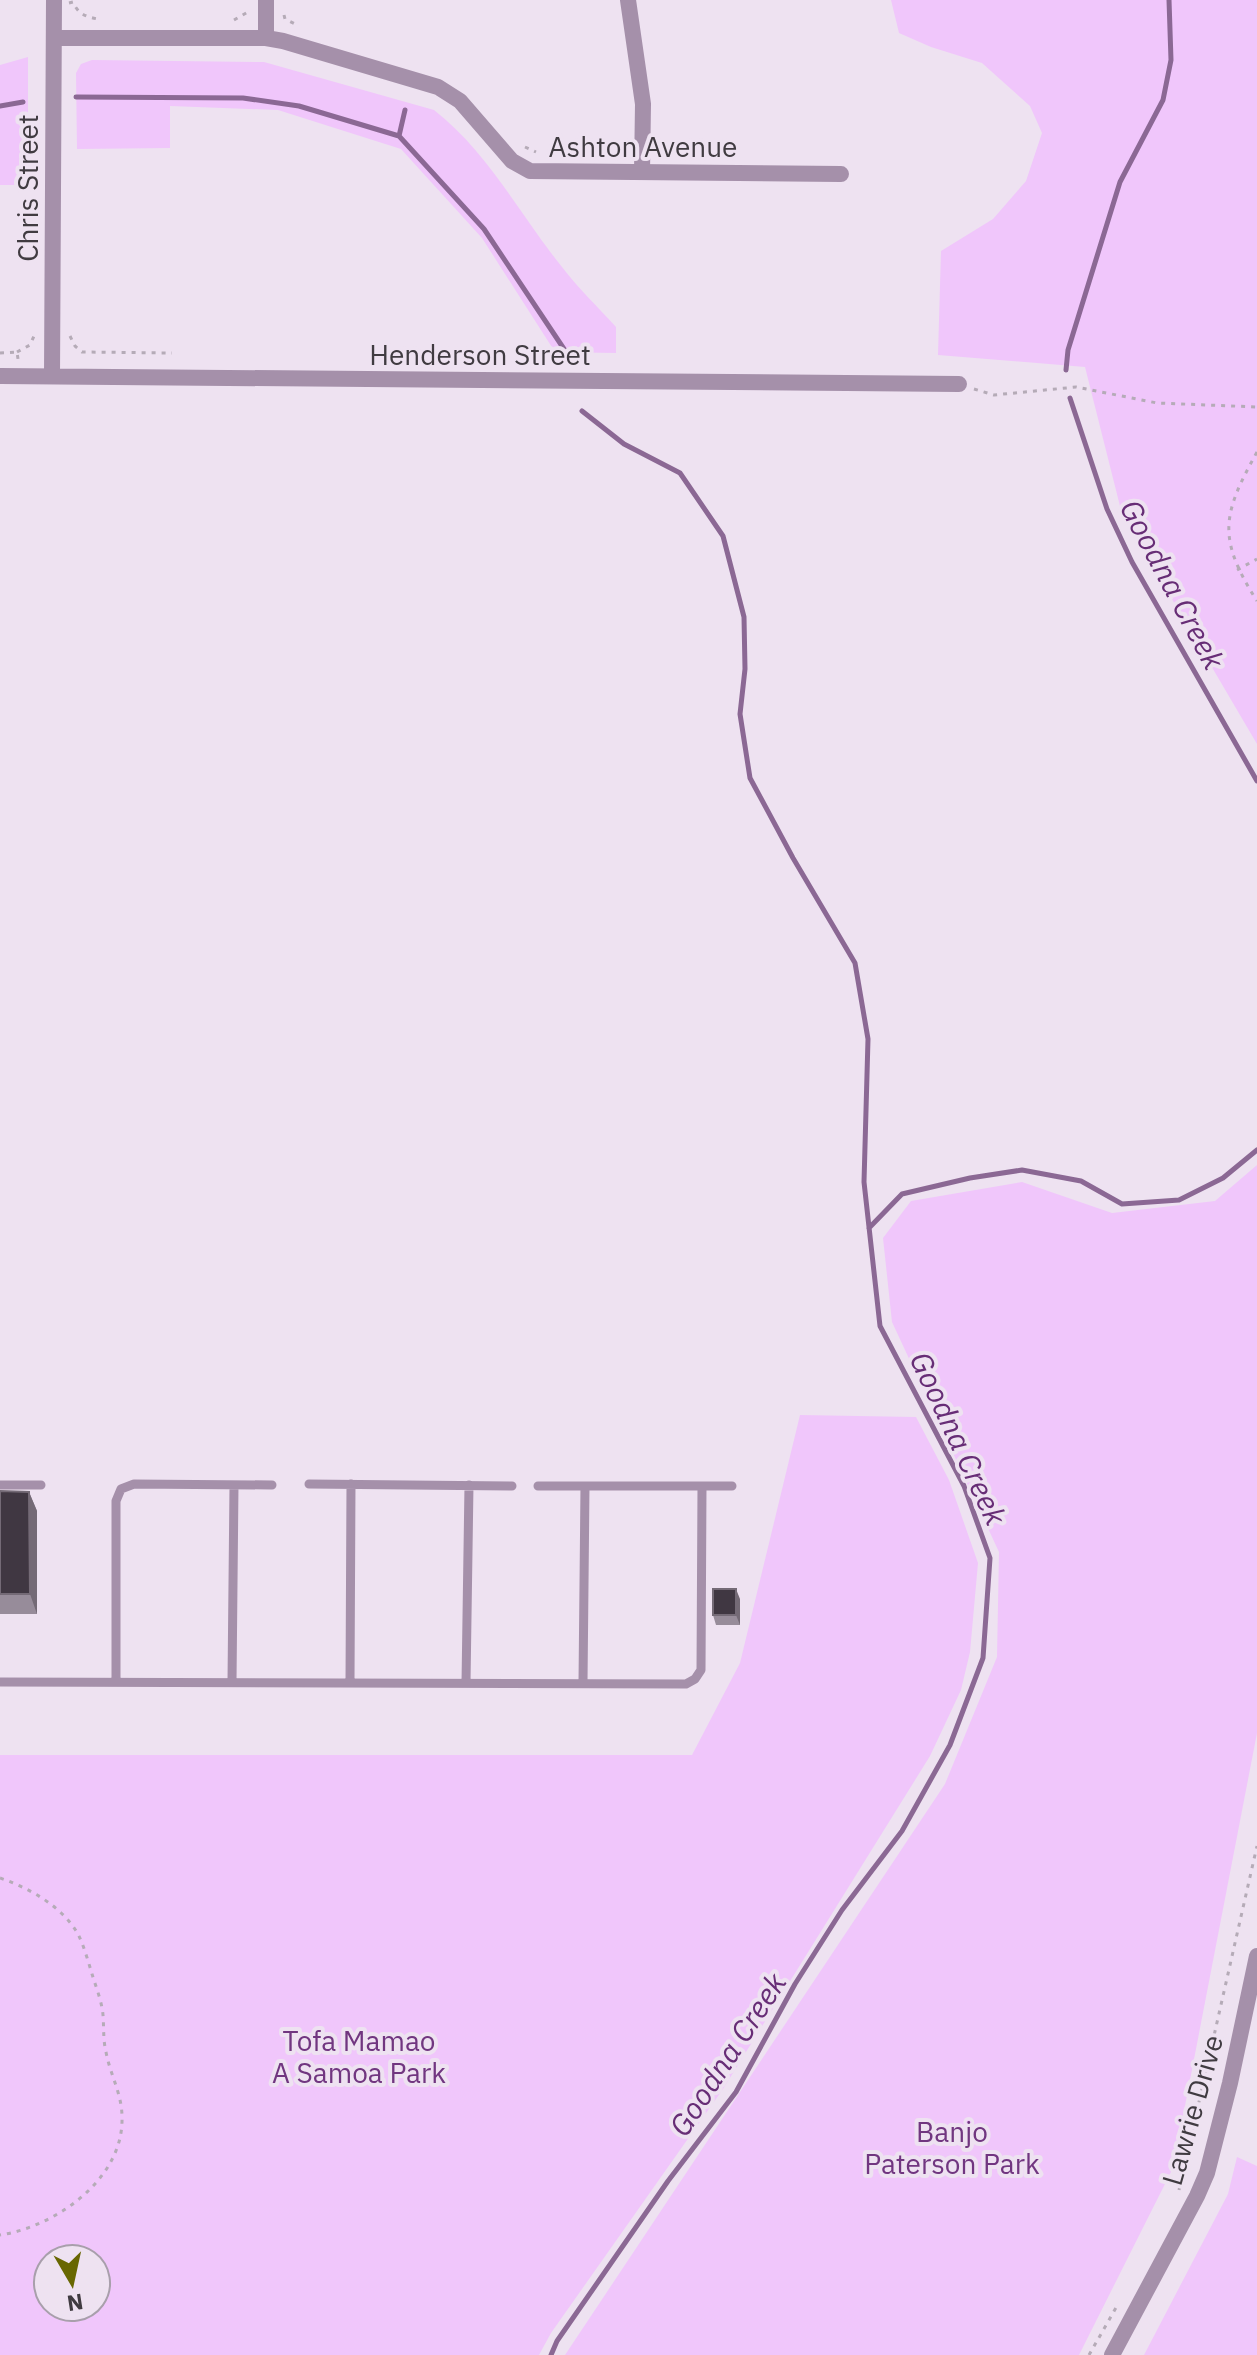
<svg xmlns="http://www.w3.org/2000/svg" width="1257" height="2355" font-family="'IBM Plex Sans',sans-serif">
<rect width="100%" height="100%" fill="#eee2f1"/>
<path fill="#f0c6fb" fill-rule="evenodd" d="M 891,0 L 1257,0 L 1257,744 L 1122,514 L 1085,367 L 938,355 L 941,251 L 993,219 L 1026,181 L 1042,133 L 1030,106 L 982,63 L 931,47 L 899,33 Z
M 28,57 L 28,185 L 0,185 L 0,65 Z
M 92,60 L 264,62 L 434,110 C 488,152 520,215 562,267 C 578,288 598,307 616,327 L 616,353 L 555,352 L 482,238 L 401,149 L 278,110 L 170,106 L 170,148 L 77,149 L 76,73 L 81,64 Z
M 1257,1165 L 1257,1733 L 1173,2168 L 1079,2355 L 565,2355 L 945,1784 L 997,1657 L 999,1552 L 892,1322 L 883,1238 L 911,1201 L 1022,1182 L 1112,1213 L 1215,1201 Z
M 800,1415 L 916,1417 L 949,1480 L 978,1563 L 970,1652 L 961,1690 L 930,1756 L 723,2089 L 551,2333 L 539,2355 L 0,2355 L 0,1755 L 692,1755 L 740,1663 ZM 48,2259 L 96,2259 L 96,2307 L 48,2307 Z
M 1237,2157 L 1257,2166 L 1257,2355 L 1144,2355 L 1228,2194 Z"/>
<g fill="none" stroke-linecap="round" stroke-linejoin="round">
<path stroke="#8b6894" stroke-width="5" d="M 76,97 L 243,98 L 299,106 L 399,136 L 484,229 L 566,352
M 0,106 L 23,102
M 399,136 L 405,110
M 1066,370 L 1068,350 L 1120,182 L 1163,100 L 1171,60 L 1169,0
M 1070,398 L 1107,509 L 1132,562 L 1257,781
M 869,1228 L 902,1194 L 970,1178 L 1022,1170 L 1081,1181 L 1122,1204 L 1179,1200 L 1223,1178 L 1257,1150
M 551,2355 L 557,2341 L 668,2181 L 736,2092 L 795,1984 L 842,1910 L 902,1831 L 950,1745 L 983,1658 L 990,1558 L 964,1486 L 880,1326 L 864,1182 L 868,1039 L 855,963 L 793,858 L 750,778 L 740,714 L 745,669 L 744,617 L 723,536 L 680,473 L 624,444 L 582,411"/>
<path stroke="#b5abb7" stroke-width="3" stroke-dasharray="4 6" stroke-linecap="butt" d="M 69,3 L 73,2 C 78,14 86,17 98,19
M 284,15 L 285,19 L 299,26
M 234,20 L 248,12
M 525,147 L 536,152
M 70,336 L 75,346 L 82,352 L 172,353
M 17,352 L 30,345 L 34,336
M 0,353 L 17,352 L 18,359
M 974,389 L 994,395 L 1076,387 L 1157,403 L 1257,407
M 1257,452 C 1222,515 1217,538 1257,601
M 1237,570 L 1257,559
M 0,1878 C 29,1888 62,1906 78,1934 C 84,1946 88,1961 92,1974 C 96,1987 102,2002 103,2015 C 104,2028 103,2040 106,2052 C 110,2074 122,2094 122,2117 C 124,2179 55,2227 0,2235
M 1179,2190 L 1257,1846
M 1089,2355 L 1117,2306"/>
<path stroke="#a590aa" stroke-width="9" d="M 309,1484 L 512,1486
M 0,1485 L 41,1485
M 538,1486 L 732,1486
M 0,1682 L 686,1684 L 695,1679 L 701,1670 L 702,1486
M 116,1682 L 116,1501 L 121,1489 L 134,1484 L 272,1485
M 232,1682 L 234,1485
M 350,1682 L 351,1484
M 466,1683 L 469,1485
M 583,1683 L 585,1486"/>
<path stroke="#a590aa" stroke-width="16" d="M 628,0 L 643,104 L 642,172
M 54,38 L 266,38 L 283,41 L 438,87 L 460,101 L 512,161 L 530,171 L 841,174
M 266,38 L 266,0
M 0,376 L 959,384
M 52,376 L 54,0"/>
<path stroke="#a590aa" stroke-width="16" d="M 1112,2355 L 1197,2196 L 1207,2173 L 1230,2083 L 1257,1956"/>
</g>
<path fill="#978c9a" d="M 0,1491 L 29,1492 L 37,1511 L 37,1614 L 0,1614 Z
M 740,1599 L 740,1625 L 716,1625 L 713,1615 Z"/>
<path fill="#746a76" d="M 29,1492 L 37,1511 L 37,1614 L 30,1594 Z
M 736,1589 L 740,1599 L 740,1625 L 736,1615 Z"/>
<path fill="#403742" stroke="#746a76" stroke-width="2" d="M 0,1491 L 29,1492 L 30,1594 L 0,1594 Z
M 713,1589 L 736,1589 L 736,1615 L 713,1615 Z"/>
<g text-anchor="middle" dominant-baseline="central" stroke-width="8" stroke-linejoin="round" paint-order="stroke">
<g font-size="28" fill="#403b41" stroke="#eee2f1">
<text x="643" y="146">Ashton Avenue</text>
<text transform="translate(27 188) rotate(-90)">Chris Street</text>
<text x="480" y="354">Henderson Street</text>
<text transform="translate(1192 2110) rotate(-74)">Lawrie Drive</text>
</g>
<g font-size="28" fill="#713680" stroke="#eee2f1">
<text x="359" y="2040">Tofa Mamao<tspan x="359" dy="32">A Samoa Park</tspan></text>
<text x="952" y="2131">Banjo<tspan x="952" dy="32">Paterson Park</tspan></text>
</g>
<g font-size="30" font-style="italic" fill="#672d76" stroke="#eee2f1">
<text transform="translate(1173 584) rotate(62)">Goodna Creek</text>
<text transform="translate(959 1438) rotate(65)">Goodna Creek</text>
<text transform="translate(727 2054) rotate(-57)">Goodna Creek</text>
</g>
</g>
<g transform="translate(72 2283) rotate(171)"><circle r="38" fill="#eee2f1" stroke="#a89fab" stroke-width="2"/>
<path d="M0-6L14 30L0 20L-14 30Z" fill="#686701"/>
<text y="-12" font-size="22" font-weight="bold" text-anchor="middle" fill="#403b41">N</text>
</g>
</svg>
